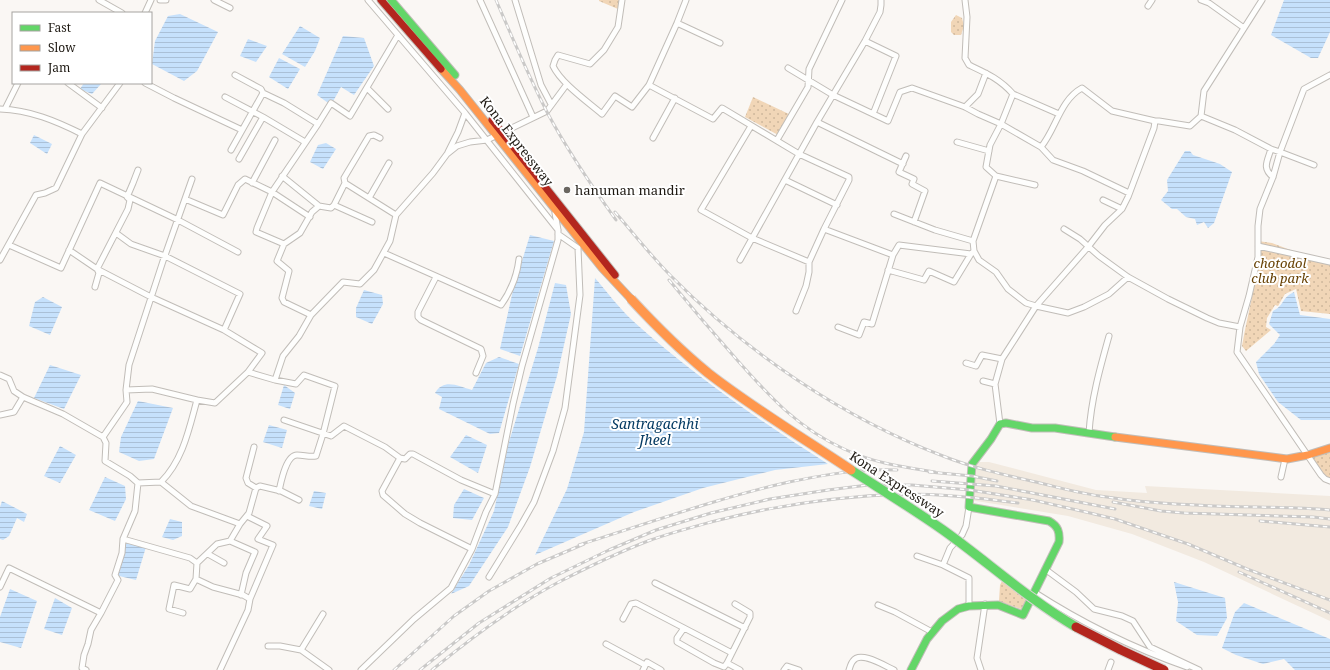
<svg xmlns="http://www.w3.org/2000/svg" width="1330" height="670" font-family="'Noto Serif',serif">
<defs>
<pattern id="grass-dots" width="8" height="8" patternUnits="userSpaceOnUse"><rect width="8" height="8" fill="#f1d6b7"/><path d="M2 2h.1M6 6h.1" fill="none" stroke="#ceb79c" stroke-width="1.8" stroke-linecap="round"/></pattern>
<pattern id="water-rules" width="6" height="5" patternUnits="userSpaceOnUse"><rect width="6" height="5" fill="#c6e1fc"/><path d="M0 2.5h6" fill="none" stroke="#aac0d7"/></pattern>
</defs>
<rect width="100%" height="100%" fill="#faf7f4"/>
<path fill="#f2eae0" d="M 977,462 L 989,462 L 1096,490 L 1147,493 L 1145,486 L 1330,496 L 1330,621 L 1204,562 L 1132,534 L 1068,516 L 970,500 Z"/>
<path fill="url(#grass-dots)" d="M 599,0 L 620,0 L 618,9 L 599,1 Z
M 956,15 L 962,18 L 964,26 L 961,35 L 954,35 L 951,32 L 951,22 Z
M 753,97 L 791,115 L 780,136 L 745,117 Z
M 1258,241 L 1272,243 L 1330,265 L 1330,314 L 1301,311 L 1296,289 L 1285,294 L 1278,306 L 1275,305 L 1267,318 L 1266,327 L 1271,330 L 1246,351 L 1242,346 C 1248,311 1259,277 1258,241 Z
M 1330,448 L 1330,481 L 1325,479 L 1308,455 Z
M 1003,579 L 1029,598 L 1021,609 L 999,601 L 1000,585 Z"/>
<path fill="url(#water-rules)" d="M 1284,0 L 1330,0 L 1330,32 L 1318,58 L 1311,58 L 1271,35 Z
M 180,14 L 218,32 L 197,71 L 184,81 L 152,64 L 155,41 L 168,16 Z
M 300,26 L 320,38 L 315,51 L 305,67 L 282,54 Z
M 343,36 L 364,38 L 374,66 L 354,95 L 341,87 L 331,105 L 317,95 Z
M 248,39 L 267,46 L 256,62 L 240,56 Z
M 279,58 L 300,69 L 288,89 L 269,77 Z
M 84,83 L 102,83 L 92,94 L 80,89 Z
M 34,135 L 52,144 L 47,154 L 30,143 Z
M 326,143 L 336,149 L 323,169 L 310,162 L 318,145 Z
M 1185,151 L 1190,151 L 1193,155 L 1220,164 L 1232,172 L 1214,223 L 1208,228 L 1204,222 L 1197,225 L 1195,219 L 1186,217 L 1177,209 L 1172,209 L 1161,200 L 1168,191 L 1167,180 Z
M 530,235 L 554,241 L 520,356 L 500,349 L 513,290 Z
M 595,278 C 607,292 619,308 633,321 C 693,375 760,421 828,464 L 775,470 L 703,488 L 634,512 L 535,555 L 567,489 L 584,432 Z
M 555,283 L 566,285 L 571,314 L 557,376 L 530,467 L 508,527 L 469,586 L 451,594 L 469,565 L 494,511 L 508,445 L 538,348 Z
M 364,290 L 382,295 L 383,304 L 372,324 L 356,317 L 356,308 Z
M 1294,292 L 1300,315 L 1330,319 L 1330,420 L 1301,420 L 1278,402 L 1259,374 L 1256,362 L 1274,344 L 1280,335 L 1269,324 L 1273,311 C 1285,305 1281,298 1294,292 Z
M 43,297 L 62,307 L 50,335 L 29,326 L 35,302 Z
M 499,357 L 519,364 L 499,433 L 490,434 L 439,409 L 442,397 L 435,393 C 444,378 458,386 472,390 L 486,363 Z
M 50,365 L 81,375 L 64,409 L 34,398 Z
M 284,385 L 295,393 L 290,409 L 278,405 Z
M 138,401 L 173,408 L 154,459 L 139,461 L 119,452 L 121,437 Z
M 269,425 L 287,430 L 282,448 L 263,442 Z
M 466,435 L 487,445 L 478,473 L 450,457 Z
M 60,446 L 76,455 L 60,483 L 44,476 Z
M 105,477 L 125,486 L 126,499 L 115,521 L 89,510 Z
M 464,489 L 484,498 L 472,520 L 453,518 L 454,505 Z
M 314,491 L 326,493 L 322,509 L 309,506 Z
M 2,501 L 27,514 L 24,522 L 17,518 L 9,536 L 3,540 L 0,539 L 0,507 Z
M 170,519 L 182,522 L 182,536 L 173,540 L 162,537 Z
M 121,540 L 146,547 L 136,580 L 115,575 L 122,553 Z
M 1174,582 L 1225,598 L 1227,618 L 1217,636 L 1197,635 L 1176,621 L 1178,602 Z
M 10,589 L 37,601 L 21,648 L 0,642 L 0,617 Z
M 55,598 L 72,608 L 62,635 L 44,629 Z
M 1244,603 L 1330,639 L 1330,670 L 1295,670 L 1284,659 L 1263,664 L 1236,655 L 1222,648 L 1235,612 Z"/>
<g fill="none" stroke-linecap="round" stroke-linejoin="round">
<defs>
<path id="street" d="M 99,0 L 122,13
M 160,0 L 166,0
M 214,0 L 230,8
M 368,0 L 465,113 L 558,230
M 480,0 L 533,117
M 515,0 L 541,85 L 551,104
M 622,0 L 618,27 L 604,50 L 590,64 L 558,55 L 555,60 L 553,66 C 561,83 588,102 602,114 L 615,96 L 632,107 L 649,85 L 677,23 L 686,0
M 965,0 L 967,17 L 965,58 L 969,65 C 986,73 1000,79 1013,94 L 1001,124 L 990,145 L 986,167 L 996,176 L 973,241 L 974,251 L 979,260 L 996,272 L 1008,289 L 1026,303 L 1036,306 L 1068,313 L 1084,307 L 1109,294 L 1128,277
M 1201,0 L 1209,3 L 1244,28
M 1148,6 L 1152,0
M 145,13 L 151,0
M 677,23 L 720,43
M 865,41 L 896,56 L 873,114
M 788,68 L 833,95 L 888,121 L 900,92 L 912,88 L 965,107 L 978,114 L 1001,124 L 1041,147 L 1053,160 L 1083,171 L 1129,193
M 235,75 L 261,89 L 263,93 L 284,103 L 318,124 L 272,192 L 257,228 L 256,232 L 284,244
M 1330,75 L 1304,89 L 1280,152 L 1273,177 L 1260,209 L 1258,226 L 1258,257 L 1249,296 L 1240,327 L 1237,352 L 1321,475 L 1325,479 L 1330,481
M 68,83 L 102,108
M 145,83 L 174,98 L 242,130
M 649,85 L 713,119 L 722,108 L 799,154 L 849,177 L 849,180 L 824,229 L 809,262 L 809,272 L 806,286 L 796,311
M 367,88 L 388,109
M 1013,94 L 1059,114
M 225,97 L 263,117 L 305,142
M 965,107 L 978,94 L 986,73
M 0,109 C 30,110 56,121 82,134 L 56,188 L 45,193 L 36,195 L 0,260
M 5,109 L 18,83
M 1201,116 L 1235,130 L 1271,149 L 1280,152 L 1314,165
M 817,122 L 903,164
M 318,124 L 331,103 L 350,116 L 398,35
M 751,126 L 701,210 L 752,238 L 809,262
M 82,134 L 120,83
M 653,138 L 675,98
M 777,140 L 808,87 L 809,69 L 842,0
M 957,142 L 989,151
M 1041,147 C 1056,129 1060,100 1082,88 L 1112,111 L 1155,121 L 1159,121 L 1190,126 L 1201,116 L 1204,91 L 1262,0
M 1271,149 C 1267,162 1262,168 1273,177
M 231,150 L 263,93
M 448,152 L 458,132 L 465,113
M 906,156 L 899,172 L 914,179 L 912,184 L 925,191 L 914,222
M 239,159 L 263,117
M 282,176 L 319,206
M 996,176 L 1035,185
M 192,179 L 163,261 L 129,365 L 126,390 L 152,389 L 197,400
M 785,180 L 837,205
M 252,183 L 275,140
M 345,183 L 344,178 L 369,136 L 374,135 L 380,138
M 369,198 L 389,163
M 185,199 L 223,215 L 238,185 L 245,179 L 272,192 L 310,217
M 1103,200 L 1122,209
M 334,205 L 372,222
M 894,214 L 935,230 L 973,241
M 824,229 L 893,255 L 899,245 L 971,254 L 974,251
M 1064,229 L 1080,239 L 1099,256 L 1128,277 L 1168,299 L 1207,318 L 1219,323 L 1240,327
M 116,233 L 131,244 L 165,256 L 240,294 L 224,330
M 9,245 L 61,268 L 100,183 L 178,220 L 238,252
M 1258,246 L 1330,262
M 69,250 L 97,269 L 151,297 L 224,330 L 262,353 L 248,372
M 384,253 L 501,305 C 511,291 517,276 519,259
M 740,260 L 817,122 L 865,41 L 880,12 L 881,5 L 881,0
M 888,270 L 924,280 L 929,271 L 954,282 L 971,254
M 436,277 L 418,312 L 418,317 L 421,320 L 481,349 L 483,356 L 476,373
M 95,287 L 99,273 L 97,269 L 128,209 L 130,200 L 127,197 L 133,183 L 138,170
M 311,315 L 284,302 L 282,298 L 289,271 L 277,261 L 284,244 L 300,233 L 312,212 L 319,206 L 331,208 L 334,205 L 345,183 L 396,215
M 838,327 L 859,335 L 864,322 L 872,324 L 893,255
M 966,363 L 976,366 L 982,355 L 1002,359
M 0,375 L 9,379 L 14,391 L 23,397 L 63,414 L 103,437 L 106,443 L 105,461 L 130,476 L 138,483 L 135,511 L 123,539 L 122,553 L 115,575 L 118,580 L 101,613 L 91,630 L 88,644 L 84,655 L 82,668 L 86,670
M 275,380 L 283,356 L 299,336 L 311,315 L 343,282 L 360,284 L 374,270 L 390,241 L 396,215 L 433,173 L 447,154 L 457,146 L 470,142 L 487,140 L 547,111 L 567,84
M 983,381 L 995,384
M 0,415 L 14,412 L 23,397
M 284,420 L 331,436 L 344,426 L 385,447 L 400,458 L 405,459 L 410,454 L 413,454 L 461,480 L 495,494
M 1000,424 L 995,384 L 1002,359 L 1036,306 L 1088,247 L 1105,225 L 1122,209 L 1128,197 L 1154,128 L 1155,121
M 1089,433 C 1091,400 1100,368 1109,336
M 103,437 L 127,402 L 126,390
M 254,447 L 246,478 L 248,483 L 256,488
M 400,458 L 382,491 L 383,495 L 405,514 L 420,523 L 472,549
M 1281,477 L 1285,459
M 161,482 L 191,506 L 240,524 L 249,513 L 256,488 L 260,486 L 281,491 L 299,500
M 138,483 L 161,482 C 183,460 189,429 197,400 L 215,403 L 248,372 L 275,380 L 296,384 L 304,375 L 335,386 L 323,434 L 316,456 C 309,457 304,455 297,455 C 286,455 281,482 279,491
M 247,516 L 267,526 L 258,539 L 273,545 L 250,599
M 123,539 L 190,558 L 197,563 L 196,579
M 230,541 L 255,552 L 246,573 L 241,595
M 208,554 L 224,563
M 917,556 L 943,565 L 969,578 L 969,606
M 197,563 L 217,544 L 230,541 L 240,524
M 943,565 L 950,548 L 962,535 L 966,526 L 969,507
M 1045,569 L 1076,592 L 1094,609 L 1122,616 L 1133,621 L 1150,647 L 1199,670
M 489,577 L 521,525 L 534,502 L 553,451 L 565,408 L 580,295 L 578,248 L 558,234
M 655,583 L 745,628
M 0,587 L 9,568 L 101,613
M 1034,592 C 1082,623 1133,648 1187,667
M 735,604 L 750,613 L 750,617 L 727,663 L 740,670
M 878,605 L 895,612 L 932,632
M 183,613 L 169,609 L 174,585 L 190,589 L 196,579 L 213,587 L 243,595 L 250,599 L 248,610 L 220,670
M 623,619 L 631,604 L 636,603 L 732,653
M 684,628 L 677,638 L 677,642 L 714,663 L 724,667 L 727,663
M 606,644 L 645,665
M 268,646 L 280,646 L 301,650 L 329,670
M 301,650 L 323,614
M 361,670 L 414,619 L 451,588 L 472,549 L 486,512 L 495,494 L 513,404 L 522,366 L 558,240 L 558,230 L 555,213
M 643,670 L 647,662 L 661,670
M 784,670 L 787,666 L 799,670
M 849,670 C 850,667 851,663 853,661 C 860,650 885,666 894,670
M 981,670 L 977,658 L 985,604
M 1108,670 L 1111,662"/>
<path id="fast" d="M 391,0 L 455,75
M 911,670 L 927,639 L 942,621 L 958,609 L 969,606 L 998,605 L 1023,615 L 1059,542 C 1060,532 1058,526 1049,521 L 969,507 L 972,464 L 991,439 L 1000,424 L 1006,423 L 1032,428 L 1055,428 L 1115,437"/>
<path id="slow" d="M 441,69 L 460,90 L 602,268 L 631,299
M 1115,437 L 1287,459 L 1308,455 L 1330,448"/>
<path id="jam" d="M 381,0 L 441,69
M 492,120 L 615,275"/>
</defs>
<use href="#street" stroke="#c1bdb8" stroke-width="7"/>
<use href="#fast" stroke="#c1bdb8" stroke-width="9"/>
<use href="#slow" stroke="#c1bdb8" stroke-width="9"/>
<use href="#jam" stroke="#c1bdb8" stroke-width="9"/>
<use href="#street" stroke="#fefefd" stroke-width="5"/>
<use href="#fast" stroke="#63d668" stroke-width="7"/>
<use href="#slow" stroke="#ff974d" stroke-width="7"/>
<use href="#jam" stroke="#b3261e" stroke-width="7"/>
<defs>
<path id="rail" d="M 496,0 C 512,37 528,75 547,112 C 567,150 591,185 616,220
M 615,212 C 634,234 651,256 671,276 C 746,352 843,418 943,456 C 973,468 1005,475 1036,482 C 1057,487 1078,493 1100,496 C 1131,501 1164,504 1196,505 C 1241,508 1286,506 1330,510
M 669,280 C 691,307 714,334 738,361 C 771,398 798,428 844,449 C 873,463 904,467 935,472
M 929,472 L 972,476 L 997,481
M 932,481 L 996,486 L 1115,509
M 1113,502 L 1161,511 L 1184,513 L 1313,517 L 1330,519
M 1260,521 L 1330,527
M 579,545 C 649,523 718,498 789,482 C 824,475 861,468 897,470
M 1239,572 L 1330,613
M 394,670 L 454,616 L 489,591 L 537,564 L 584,544
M 420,670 L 479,623 L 551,578 L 609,550 L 656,530 L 711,513 L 770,499 L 828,490 L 868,485 L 912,485 L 970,490 L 1033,500 L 1090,513 L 1115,519 L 1188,544 L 1247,569 L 1330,600
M 432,670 C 471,638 512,607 557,583 C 586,568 617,553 648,541 C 670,533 693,527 715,521 C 777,505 841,496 905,494 C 943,494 981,498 1018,503"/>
</defs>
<use href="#rail" stroke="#cac9c8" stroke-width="3"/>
<use href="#rail" stroke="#fff" stroke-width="1.5" stroke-dasharray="4.5" stroke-linecap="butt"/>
<defs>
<path id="fast-bridge" d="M 851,470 C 882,490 913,509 943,530 C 988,562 1028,599 1076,627"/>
<path id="slow-bridge" d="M 631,299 C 655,325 680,350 708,373 C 753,408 803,438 851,470"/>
<path id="jam-bridge" d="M 1076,627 L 1121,650 L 1164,670"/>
</defs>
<use href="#fast-bridge" stroke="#d5d2d0" stroke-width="11" stroke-linecap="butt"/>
<use href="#slow-bridge" stroke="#d5d2d0" stroke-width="11" stroke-linecap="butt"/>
<use href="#jam-bridge" stroke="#d5d2d0" stroke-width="11" stroke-linecap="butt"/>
<use href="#fast-bridge" stroke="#63d668" stroke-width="9"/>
<use href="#slow-bridge" stroke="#ff974d" stroke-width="9"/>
<use href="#jam-bridge" stroke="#b3261e" stroke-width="9"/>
</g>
<circle fill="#6a6660" stroke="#fff" stroke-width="1.5" cx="567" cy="190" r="4"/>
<g text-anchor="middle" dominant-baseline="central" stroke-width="4" stroke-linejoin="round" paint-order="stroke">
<g font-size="13" fill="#1d1811" stroke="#fff">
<text transform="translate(517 141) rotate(52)">Kona Expressway</text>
<text transform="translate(897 484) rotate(33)">Kona Expressway</text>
</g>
<g font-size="13" fill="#1d1811" stroke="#fff" text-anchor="start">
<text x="575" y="190">hanuman mandir</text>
</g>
<g font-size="13" font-style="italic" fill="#684204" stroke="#fff">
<text x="1280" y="263">chotodol<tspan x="1280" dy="15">club park</tspan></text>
</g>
<g font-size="14" font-style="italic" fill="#053b63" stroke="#fff">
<text x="655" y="423">Santragachhi<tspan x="655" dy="16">Jheel</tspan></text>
</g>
</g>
<rect x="12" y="12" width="140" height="72" fill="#ffffff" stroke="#a5a3a0"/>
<rect x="20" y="25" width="20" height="6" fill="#63d668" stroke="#a5a3a0"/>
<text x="48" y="32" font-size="12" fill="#1d1811">Fast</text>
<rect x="20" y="45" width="20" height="6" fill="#ff974d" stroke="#a5a3a0"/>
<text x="48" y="52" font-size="12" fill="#1d1811">Slow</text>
<rect x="20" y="65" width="20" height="6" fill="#b3261e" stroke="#a5a3a0"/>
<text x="48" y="72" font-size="12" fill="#1d1811">Jam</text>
</svg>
